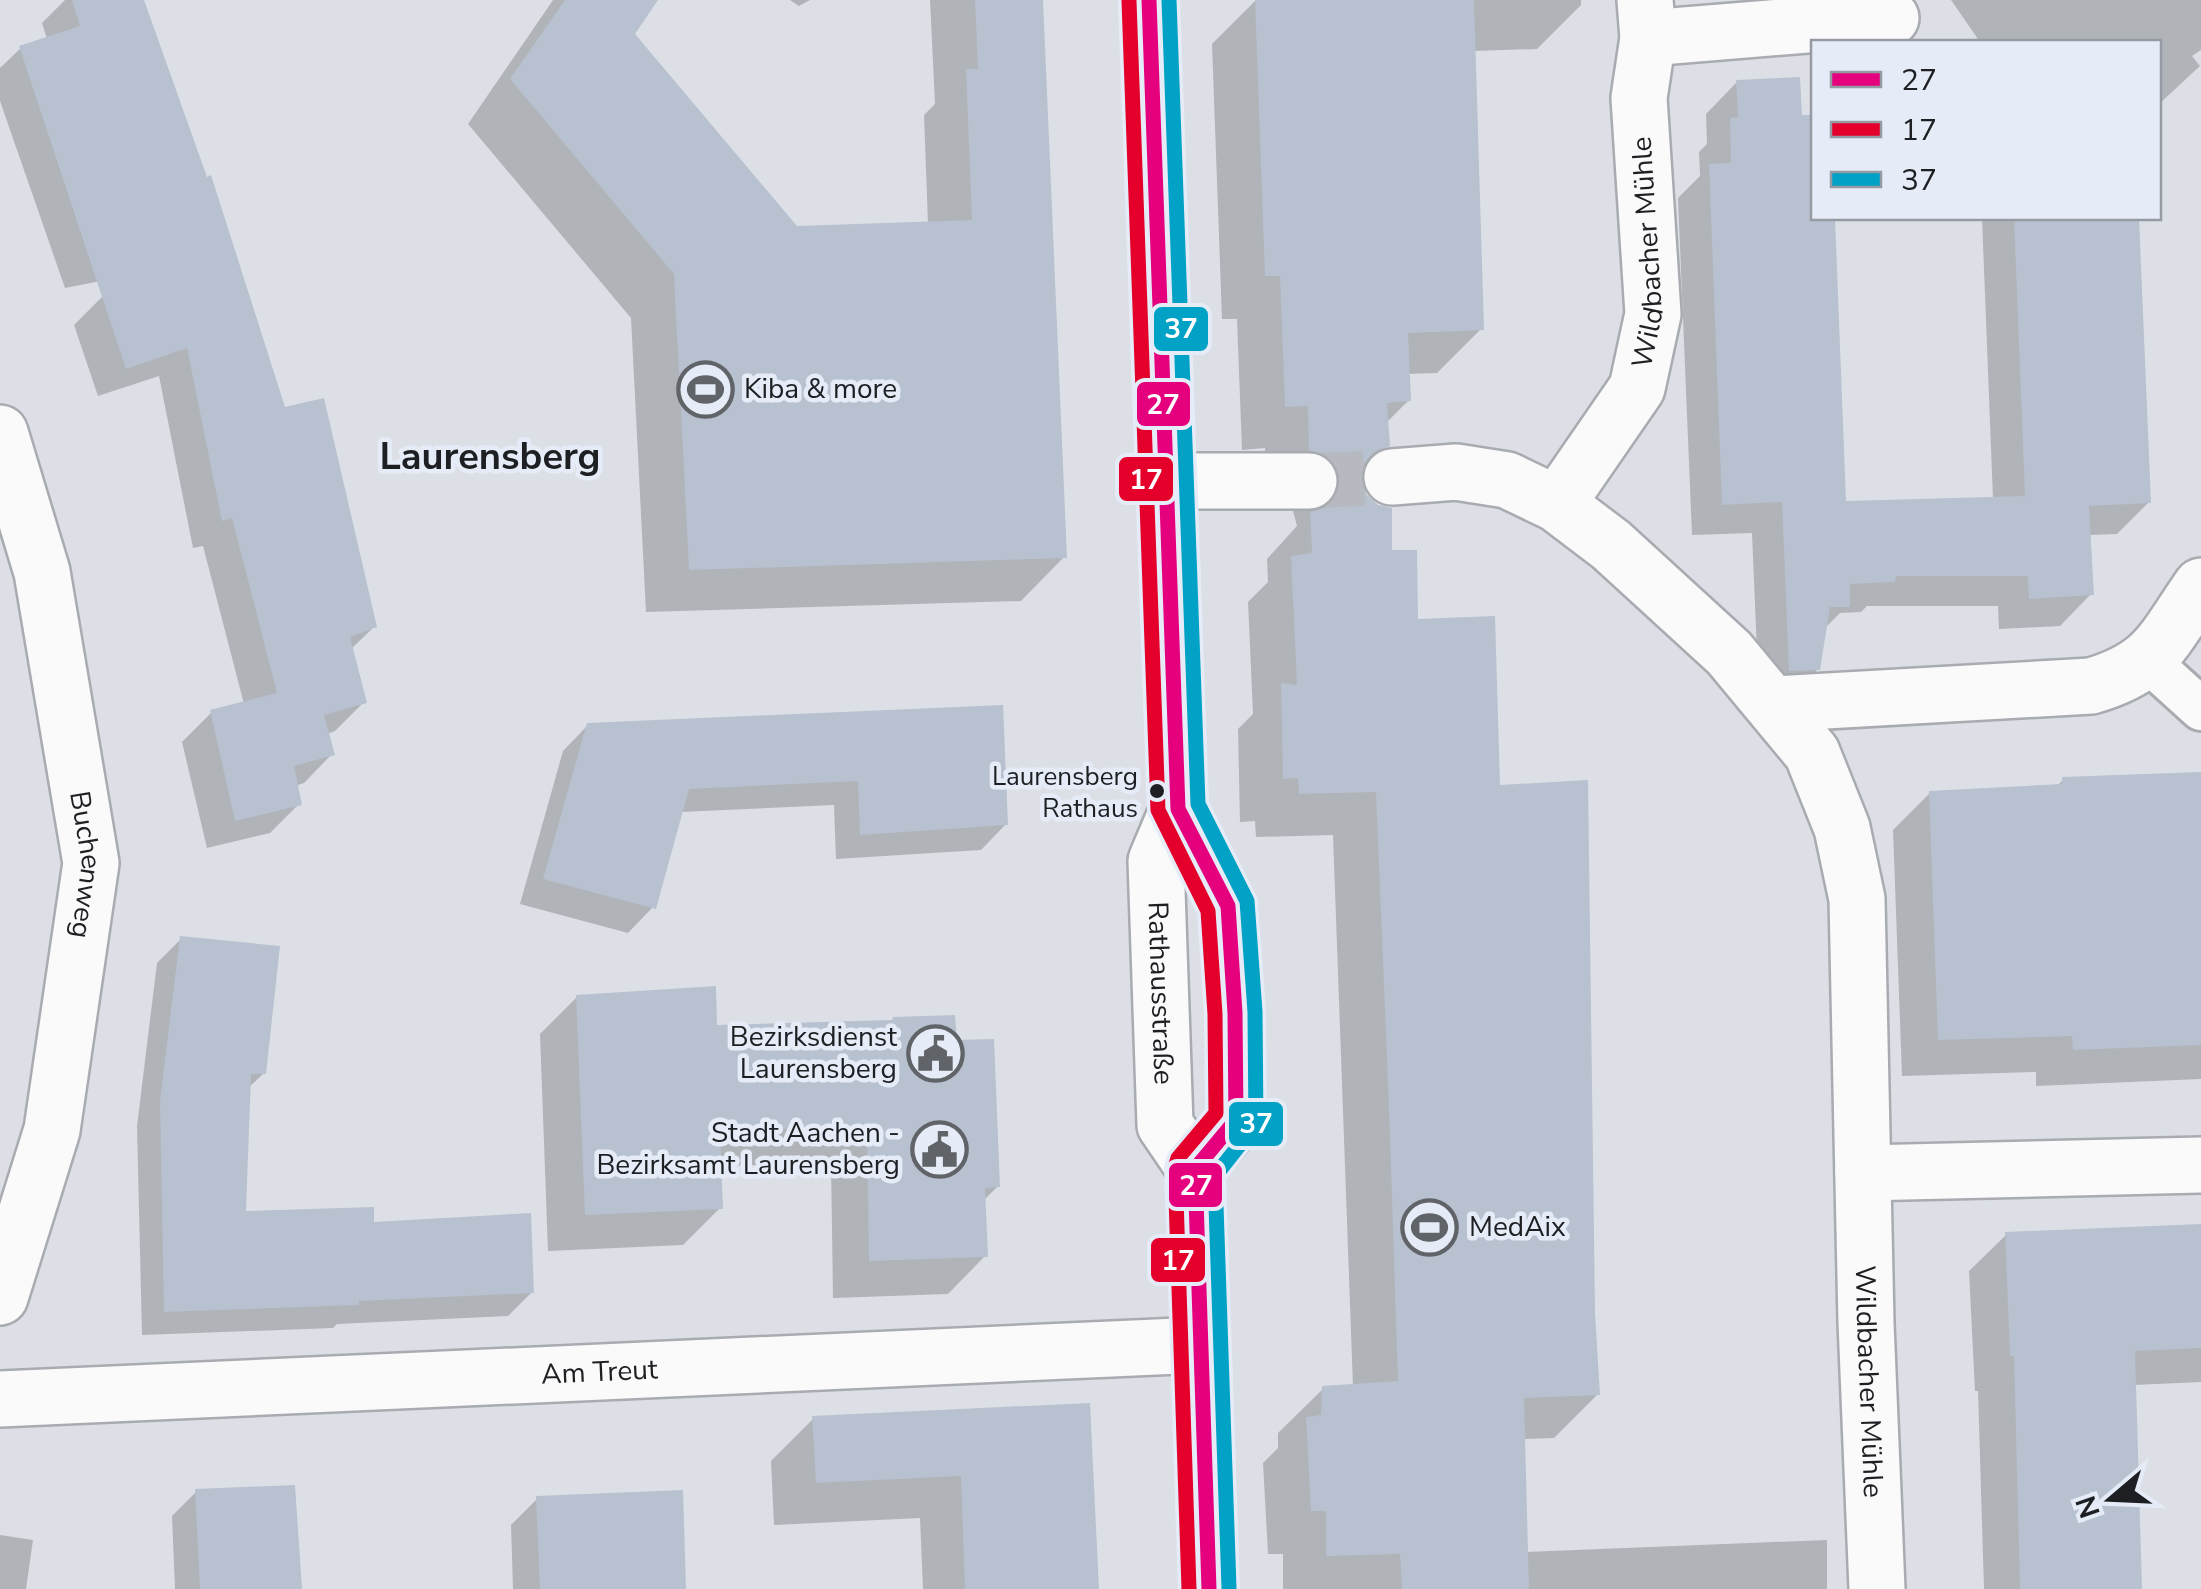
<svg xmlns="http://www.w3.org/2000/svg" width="2201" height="1589" font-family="'Nunito Sans',sans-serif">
<rect width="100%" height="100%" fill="#dce0e6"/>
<path fill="#0003" d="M 65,0 L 142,0 L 283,410 L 374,627 L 350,650 L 364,702 L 335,731 L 327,734 L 332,754 L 304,783 L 295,786 L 299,804 L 270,833 L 207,848 L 182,742 L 211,713 L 244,704 L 203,546 L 193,548 L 159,376 L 98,396 L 74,325 L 103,296 L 137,274 L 65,288 L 0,101 L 0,68 L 21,48 L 47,39 L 42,23 Z
M 553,0 L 655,0 L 632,34 L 796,229 L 928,224 L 924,115 L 935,104 L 930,0 L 1041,0 L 1064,557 L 1021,601 L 646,612 L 631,318 L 468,124 Z
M 790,0 L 810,0 L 799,6 Z
M 1256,0 L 1581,0 L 1581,5 L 1537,49 L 1473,51 L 1481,329 L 1437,373 L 1407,374 L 1409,400 L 1386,423 L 1387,445 L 1360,472 L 1358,481 L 1416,622 L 1498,787 L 1592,1314 L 1598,1394 L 1554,1438 L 1523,1439 L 1526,1552 L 1827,1540 L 1827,1589 L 1283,1589 L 1283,1554 L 1268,1554 L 1263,1463 L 1278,1448 L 1278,1433 L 1323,1389 L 1353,1387 L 1333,835 L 1256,837 L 1255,821 L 1240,822 L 1238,729 L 1253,714 L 1248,602 L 1268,582 L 1267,559 L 1297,526 L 1293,511 L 1281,498 L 1265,493 L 1265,448 L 1242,450 L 1237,319 L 1222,319 L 1212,44 Z
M 1951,0 L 2201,0 L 2201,50 L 2192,56 L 2200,66 L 2158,105 L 2158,42 L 1980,42 Z
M 1737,82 L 1799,117 L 1810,163 L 1814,163 L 1814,218 L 1833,218 L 1843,504 L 1993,499 L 1982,218 L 2138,218 L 2149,502 L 2117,534 L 2088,535 L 2091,594 L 2060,626 L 1999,629 L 1998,606 L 1867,606 L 1861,612 L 1840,613 L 1824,629 L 1818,669 L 1786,701 L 1759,701 L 1752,533 L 1692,535 L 1678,198 L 1700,176 L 1699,152 L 1707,144 L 1706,114 Z
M 1001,708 L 1006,824 L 981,850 L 836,859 L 834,805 L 680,812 L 653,907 L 628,933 L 520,904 L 563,751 L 588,725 Z
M 2201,774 L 2201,1079 L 2036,1086 L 2036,1072 L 1902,1076 L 1893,830 L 1930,793 L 2056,787 L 2063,780 Z
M 181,939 L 264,1073 L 247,1089 L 243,1213 L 372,1225 L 532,1292 L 508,1316 L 337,1324 L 333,1328 L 142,1335 L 137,1126 L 157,963 Z
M 577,997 L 715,1027 L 955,1042 L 998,1186 L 983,1201 L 985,1256 L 948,1294 L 833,1298 L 831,1163 L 719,1166 L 720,1208 L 683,1245 L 548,1251 L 540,1034 Z
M 2201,1227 L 2201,1382 L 2134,1385 L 2139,1589 L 1984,1589 L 1978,1391 L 1975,1391 L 1969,1271 L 2006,1235 Z
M 1088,1405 L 1095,1589 L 923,1589 L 920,1518 L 774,1525 L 771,1461 L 813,1419 Z
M 196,1492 L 299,1589 L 175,1589 L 172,1516 Z
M 538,1498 L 681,1589 L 513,1589 L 511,1525 Z
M 0,1535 L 33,1540 L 26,1589 L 0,1589 Z"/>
<path fill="#b8c1cf" d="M 72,0 L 144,0 L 207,177 L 211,175 L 285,407 L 324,398 L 377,627 L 350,637 L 367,703 L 324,715 L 335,755 L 294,766 L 302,805 L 235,821 L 210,710 L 277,693 L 232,518 L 222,521 L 187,348 L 126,369 L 19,46 L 80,26 Z
M 565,0 L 658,0 L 635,34 L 797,226 L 972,220 L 966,69 L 978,69 L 975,0 L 1043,0 L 1067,558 L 689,570 L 674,274 L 510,79 Z
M 1255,0 L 1474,0 L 1484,330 L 1408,333 L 1411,401 L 1387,403 L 1390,446 L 1374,452 L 1364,463 L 1361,478 L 1367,495 L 1378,505 L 1392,508 L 1392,550 L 1417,550 L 1418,619 L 1495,616 L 1500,785 L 1588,780 L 1595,1313 L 1600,1395 L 1524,1398 L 1529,1589 L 1402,1589 L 1400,1554 L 1326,1556 L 1326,1511 L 1311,1511 L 1306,1417 L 1321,1415 L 1322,1386 L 1398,1381 L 1389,1108 L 1376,792 L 1299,794 L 1298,778 L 1283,779 L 1281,683 L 1297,685 L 1291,556 L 1312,553 L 1310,512 L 1324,508 L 1335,497 L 1340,480 L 1336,466 L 1325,455 L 1309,450 L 1308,406 L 1285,407 L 1280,276 L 1265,276 Z
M 1800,77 L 1802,115 L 1810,115 L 1814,218 L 1835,218 L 1846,501 L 2025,496 L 2014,218 L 2139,218 L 2151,503 L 2089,506 L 2094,595 L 2029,599 L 2028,576 L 1896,576 L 1895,582 L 1850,584 L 1850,607 L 1830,607 L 1820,670 L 1789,671 L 1782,502 L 1722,505 L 1709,164 L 1731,163 L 1730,118 L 1738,117 L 1736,80 Z
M 1003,705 L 1008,825 L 860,835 L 858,781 L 689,789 L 656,909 L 543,879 L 587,723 Z
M 2201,772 L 2201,1045 L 2073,1050 L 2072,1036 L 1938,1040 L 1929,791 L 2062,784 L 2062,777 Z
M 180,936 L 280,946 L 266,1074 L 251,1074 L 246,1211 L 374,1207 L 374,1222 L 531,1213 L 534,1293 L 359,1301 L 359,1305 L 164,1312 L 160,1101 Z
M 716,986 L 717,1025 L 892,1020 L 893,1017 L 955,1015 L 957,1040 L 994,1039 L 1000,1187 L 985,1188 L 988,1257 L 869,1261 L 867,1127 L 720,1131 L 723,1209 L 585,1215 L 576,995 Z
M 2201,1224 L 2201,1348 L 2135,1351 L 2142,1589 L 2020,1589 L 2014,1356 L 2010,1356 L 2005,1232 Z
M 1090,1403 L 1099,1589 L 965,1589 L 961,1476 L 816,1483 L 812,1416 Z
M 295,1485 L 302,1589 L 200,1589 L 195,1489 Z
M 683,1490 L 686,1589 L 540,1589 L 536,1496 Z"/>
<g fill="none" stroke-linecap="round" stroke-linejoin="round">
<path stroke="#b6b9bf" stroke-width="55" stroke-dasharray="55 28" stroke-linecap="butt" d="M 1309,481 L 1392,477"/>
<defs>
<path id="service" d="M 2148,661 L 2201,709"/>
<g id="minor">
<path d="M 1648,38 L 1891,18"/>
<path id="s1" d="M 0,433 L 42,572 L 91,863 L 52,1130 L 0,1297"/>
<path id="s2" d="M 1392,477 L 1456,472 L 1507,480 L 1557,504 L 1611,545 L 1729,653 L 1812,753 L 1842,828 L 1857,899 L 1866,1323 L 1877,1589"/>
<path d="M 1168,481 L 1309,481"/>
<path id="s3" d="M 1557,504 L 1637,388 L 1653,314 L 1639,98 L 1648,38 L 1645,0"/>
<path d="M 1775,704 L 2091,686 C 2157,667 2163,640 2201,586"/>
<path d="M 1863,1173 L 2201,1165"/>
<path id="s4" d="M 0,1399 L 1201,1345"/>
</g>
<g id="tertiary">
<path id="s5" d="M 1149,0 L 1178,809 L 1156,861 L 1165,1125 L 1195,1169 L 1209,1589"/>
<path d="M 1178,809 L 1228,906 L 1235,1013 L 1236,1120 L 1195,1169"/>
</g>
</defs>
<use href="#service" stroke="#a8abb0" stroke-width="48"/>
<use href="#minor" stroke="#a8abb0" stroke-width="60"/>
<use href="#tertiary" stroke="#a8abb0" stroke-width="60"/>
<use href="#service" stroke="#fafafb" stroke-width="42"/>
<use href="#minor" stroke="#fafafb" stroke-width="55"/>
<use href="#tertiary" stroke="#fafafb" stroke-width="55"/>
<defs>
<path id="bus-1" d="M 1149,0 L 1178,809 L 1228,906 L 1235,1013 L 1236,1120 L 1195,1169 L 1209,1589"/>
<path id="bus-2" d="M 1129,1 L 1158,810 L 1208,911 L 1215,1014 L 1216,1113 L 1178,1158 L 1175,1168 L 1189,1589"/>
<path id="bus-3" d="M 1169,0 L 1198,804 L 1247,901 L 1255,1012 L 1256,1124 L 1215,1176 L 1229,1588"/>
</defs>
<use href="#bus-1" stroke="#e6ecf7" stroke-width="22"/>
<use href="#bus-2" stroke="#e6ecf7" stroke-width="22"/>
<use href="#bus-3" stroke="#e6ecf7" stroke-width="22"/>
<use href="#bus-1" stroke="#e5007d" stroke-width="15"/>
<use href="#bus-2" stroke="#e4002b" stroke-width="15"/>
<use href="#bus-3" stroke="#01a2c5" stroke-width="15"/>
</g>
<defs>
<symbol id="stadium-ring" viewBox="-11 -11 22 22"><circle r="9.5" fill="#e6ecf7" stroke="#606367" stroke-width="1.5"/><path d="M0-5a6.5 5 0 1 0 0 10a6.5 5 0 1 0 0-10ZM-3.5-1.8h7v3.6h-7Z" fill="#606367"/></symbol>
<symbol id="civic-ring" viewBox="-11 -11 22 22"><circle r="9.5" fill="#e6ecf7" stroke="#606367" stroke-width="1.5"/><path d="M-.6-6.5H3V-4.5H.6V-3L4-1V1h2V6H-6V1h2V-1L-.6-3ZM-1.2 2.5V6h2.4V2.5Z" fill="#606367"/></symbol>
</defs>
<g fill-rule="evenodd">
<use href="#stadium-ring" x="674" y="358" width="63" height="63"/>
<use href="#civic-ring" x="904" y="1022" width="63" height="63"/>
<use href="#civic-ring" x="908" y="1118" width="63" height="63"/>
<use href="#stadium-ring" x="1398" y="1196" width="63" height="63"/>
</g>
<circle fill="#1d1f23" stroke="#e6ecf7" stroke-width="4" cx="1157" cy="791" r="9"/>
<g text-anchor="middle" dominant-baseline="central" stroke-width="9" stroke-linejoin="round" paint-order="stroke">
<g font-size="26" fill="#1d1f23" stroke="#e6ecf7" text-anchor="end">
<text x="1138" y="776">Laurensberg<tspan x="1138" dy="32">Rathaus</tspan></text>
</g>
<g font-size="28" fill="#1d1f23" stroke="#e6ecf7">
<text stroke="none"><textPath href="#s3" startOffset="278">Wildbacher Mühle</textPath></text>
<text stroke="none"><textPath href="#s1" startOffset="442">Buchenweg</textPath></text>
<text stroke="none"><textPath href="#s5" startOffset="998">Rathausstraße</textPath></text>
<text stroke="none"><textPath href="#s4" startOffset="600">Am Treut</textPath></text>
<text stroke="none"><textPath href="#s2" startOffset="1165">Wildbacher Mühle</textPath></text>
</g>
<g font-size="28" fill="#1d1f23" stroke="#e6ecf7" text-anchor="start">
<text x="744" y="389">Kiba &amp; more</text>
<text x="897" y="1037" text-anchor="end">Bezirksdienst<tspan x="897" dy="32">Laurensberg</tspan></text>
<text x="900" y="1133" text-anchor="end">Stadt Aachen -<tspan x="900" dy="32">Bezirksamt Laurensberg</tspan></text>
<text x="1469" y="1227">MedAix</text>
</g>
<g font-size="38" font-weight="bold" fill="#1d1f23" stroke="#e6ecf7">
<text x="490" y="456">Laurensberg</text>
</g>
</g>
<g stroke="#e6ecf7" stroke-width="4">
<rect x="1152" y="305" width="58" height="48" rx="10" fill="#01a2c5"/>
<rect x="1135" y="380" width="57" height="48" rx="10" fill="#e5007d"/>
<rect x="1117" y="455" width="58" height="48" rx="10" fill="#e4002b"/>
<rect x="1227" y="1100" width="58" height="48" rx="10" fill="#01a2c5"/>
<rect x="1167" y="1161" width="57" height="48" rx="10" fill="#e5007d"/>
<rect x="1149" y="1236" width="58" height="48" rx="10" fill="#e4002b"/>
</g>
<g font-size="28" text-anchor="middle" font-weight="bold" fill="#fff">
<text x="1181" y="338">37</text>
<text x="1163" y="414">27</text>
<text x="1146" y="489">17</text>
<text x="1256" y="1133">37</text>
<text x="1196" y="1195">27</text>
<text x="1178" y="1270">17</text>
</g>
<rect x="1811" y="40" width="350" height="180" fill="#e6ecf7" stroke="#969aa2" stroke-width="2.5"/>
<rect x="1831" y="72" width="50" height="15" fill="#e5007d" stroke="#969aa2" stroke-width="2.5"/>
<text x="1901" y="90" font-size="30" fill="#1d1f23">27</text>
<rect x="1831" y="122" width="50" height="15" fill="#e4002b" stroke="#969aa2" stroke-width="2.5"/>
<text x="1901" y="140" font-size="30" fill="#1d1f23">17</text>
<rect x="1831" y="172" width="50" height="15" fill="#01a2c5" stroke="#969aa2" stroke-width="2.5"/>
<text x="1901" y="190" font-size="30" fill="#1d1f23">37</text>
<g transform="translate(2111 1499) rotate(251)" stroke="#e6ecf7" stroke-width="8" paint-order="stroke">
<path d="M0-8L18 38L0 25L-18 38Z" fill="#1d1f23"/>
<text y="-15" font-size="28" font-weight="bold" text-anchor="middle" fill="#1d1f23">N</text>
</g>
</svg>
